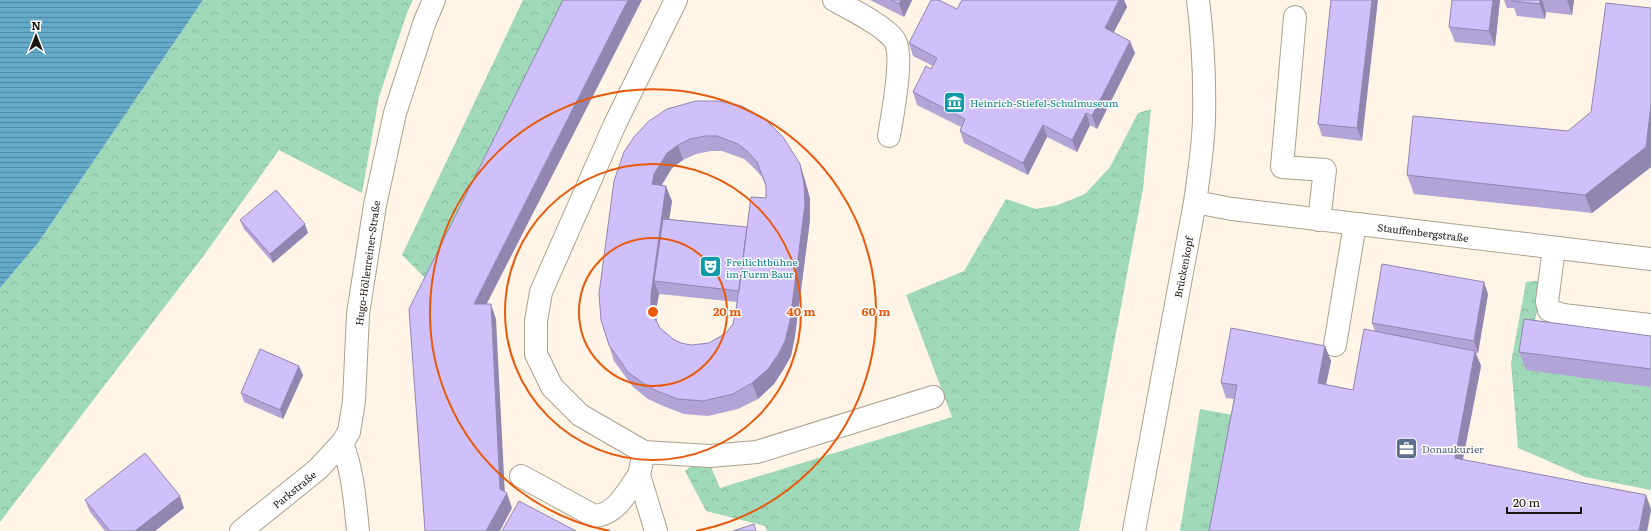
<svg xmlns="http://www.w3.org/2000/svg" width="1651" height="531" font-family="Literata,serif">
<defs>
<pattern id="grass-tufts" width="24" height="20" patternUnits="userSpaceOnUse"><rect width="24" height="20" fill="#a0d9b9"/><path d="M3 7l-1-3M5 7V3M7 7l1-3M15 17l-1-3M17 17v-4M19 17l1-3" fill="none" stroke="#89ba9e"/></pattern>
<pattern id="forest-crowns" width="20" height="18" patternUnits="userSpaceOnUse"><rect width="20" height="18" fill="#a0d9b9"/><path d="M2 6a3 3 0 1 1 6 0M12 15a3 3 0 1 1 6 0" fill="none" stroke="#89ba9e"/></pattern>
<pattern id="water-rules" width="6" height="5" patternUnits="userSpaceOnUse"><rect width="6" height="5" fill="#64abca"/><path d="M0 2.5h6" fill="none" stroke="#528aa3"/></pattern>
</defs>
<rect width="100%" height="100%" fill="#fff4e5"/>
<path fill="url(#grass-tufts)" d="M 1200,409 L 1239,416 L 1217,531 L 1180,531 Z"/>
<path fill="url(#forest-crowns)" d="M 203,0 L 413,0 L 407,13 L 379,97 L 362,193 L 279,150 L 202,258 L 0,522 L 0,288 L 38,243 Z
M 523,0 L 576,0 L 433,286 L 402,255 Z
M 1151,109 L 1143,189 L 1079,531 L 767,531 L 765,526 L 706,511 L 685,471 L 696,462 L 709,462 L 720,488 L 952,417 L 906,295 L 964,271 L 1006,199 L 1036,209 L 1058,205 L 1085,194 L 1110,167 L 1138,113 Z
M 1543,280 L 1540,302 L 1530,337 L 1651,387 L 1651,490 L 1585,477 L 1518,448 L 1511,363 L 1526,282 Z"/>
<path fill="url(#water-rules)" d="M 0,0 L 203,0 L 38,243 L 0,288 Z"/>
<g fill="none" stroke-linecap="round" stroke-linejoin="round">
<defs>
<path id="minor" d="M 834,0 C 849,8 887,27 895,41 C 904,57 892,117 889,136
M 1295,17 L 1282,167 L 1325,170 L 1319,220
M 1195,202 L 1232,209 L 1651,259
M 1554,248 L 1547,302 L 1549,310 L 1563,315 L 1651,325
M 1335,345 L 1355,224
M 342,443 C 353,472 355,501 358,531
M 644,452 L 710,456 L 757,452 L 933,397
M 521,476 L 594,516 C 616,515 627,492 639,475
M 241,531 L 318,469 L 342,443 L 349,432 L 354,401 L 358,314 L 375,205 L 395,113 L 425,21 L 434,0
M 656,531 L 639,475 L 644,452 L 580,415 L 552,387 L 536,354 L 536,321 L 541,292 L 615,124 L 676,0
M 1134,531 L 1195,202 C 1199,175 1203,147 1204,120 C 1205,80 1203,40 1198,0"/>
</defs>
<use href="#minor" stroke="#ac9f8e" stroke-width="24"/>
<use href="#minor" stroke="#fff" stroke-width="22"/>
</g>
<path fill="#b2a4d7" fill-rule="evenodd" d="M 870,0 L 912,0 L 904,17 Z
M 962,0 L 1124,0 L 1127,7 L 1114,32 L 1135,53 L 1097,129 L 1090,125 L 1077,152 L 1047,137 L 1028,175 L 964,143 L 960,131 L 961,127 L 917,105 L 913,92 L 931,69 L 933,66 L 913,56 L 909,43 L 957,9 Z
M 1331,0 L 1362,141 L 1322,136 L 1318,124 Z
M 1500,0 L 1495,46 L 1455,42 L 1449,27 Z
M 1504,0 L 1574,0 L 1572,15 L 1546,12 L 1545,19 L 1517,16 L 1514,8 L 1507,8 Z
M 1651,8 L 1651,167 L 1592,213 L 1414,194 L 1407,175 L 1568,131 L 1591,112 Z
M 696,101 L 805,180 L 810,199 L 810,220 L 795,336 L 791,356 L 783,370 L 774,384 L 758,399 L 738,409 L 708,416 L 684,414 L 663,406 L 648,399 L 633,387 L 614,361 L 601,320 ZM 711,151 L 722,151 L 744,159 L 752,166 L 762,177 L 766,187 L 766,198 L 747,227 L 669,219 L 672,201 L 662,185 L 672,168 L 683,160 L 696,154 ZM 659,294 L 737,302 L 736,310 L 733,324 L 726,333 L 709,343 L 691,345 L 681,343 L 673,339 L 660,328 L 657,322 L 656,310 Z
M 240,220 L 308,233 L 273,263 L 244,229 Z
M 1488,294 L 1478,353 L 1476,353 L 1481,366 L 1463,460 L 1651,511 L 1647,531 L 1209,531 L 1234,399 L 1226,398 L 1221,383 L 1325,346 L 1331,361 L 1326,385 L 1353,390 L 1375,331 L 1372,323 Z
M 1651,336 L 1651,387 L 1526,370 L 1519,352 Z
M 303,375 L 283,419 L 244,402 L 241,393 Z
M 85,500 L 184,508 L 155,531 L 105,531 L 90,512 Z"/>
<path fill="#9186af" d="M 628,0 L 642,0 L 479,319 L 474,304 Z
M 901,0 L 912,0 L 904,17 L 899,4 Z
M 1119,0 L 1124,0 L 1127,7 L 1109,41 L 1105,28 Z
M 1372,0 L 1378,0 L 1362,141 L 1357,128 Z
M 1493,0 L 1500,0 L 1495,46 L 1489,31 Z
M 1540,0 L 1542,0 L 1546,12 L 1545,19 L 1540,4 Z
M 1567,0 L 1574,0 L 1572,15 Z
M 1130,41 L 1135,53 L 1097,129 L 1092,116 Z
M 1651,105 L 1651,167 L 1592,213 L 1585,195 Z
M 1086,113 L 1090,125 L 1077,152 L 1072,140 Z
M 1043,125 L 1047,137 L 1028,175 L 1023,163 Z
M 678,145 L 683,160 L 672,168 L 659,189 L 652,184 L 654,174 L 667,153 Z
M 800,164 L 805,180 L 810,199 L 810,220 L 795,336 L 791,356 L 783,370 L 774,384 L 758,399 L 752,383 Z
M 666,186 L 672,201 L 660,282 L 654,281 L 659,294 L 656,310 L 657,325 L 651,310 L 651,295 Z
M 305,224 L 308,233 L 273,263 L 270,254 Z
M 1484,282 L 1488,294 L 1478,353 L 1474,341 Z
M 491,304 L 496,319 L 505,496 L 507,493 L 512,508 L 500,531 L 486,531 L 500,489 Z
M 1325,346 L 1331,361 L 1323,398 L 1318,383 Z
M 1475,351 L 1481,366 L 1460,473 L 1455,458 Z
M 299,366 L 303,375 L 283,419 L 280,410 Z
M 1646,495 L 1651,509 L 1647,531 L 1639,531 Z
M 180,496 L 184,508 L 155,531 L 135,531 Z"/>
<path fill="#cfbffa" stroke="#9186af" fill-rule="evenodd" d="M 563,0 L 628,0 L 474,304 L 491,304 L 500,489 L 507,493 L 486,531 L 425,531 L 409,309 Z
M 891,0 L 901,0 L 899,4 Z
M 931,0 L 939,0 L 957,9 L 962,0 L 1119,0 L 1105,28 L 1130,41 L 1092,116 L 1086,113 L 1072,140 L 1043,125 L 1023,163 L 960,131 L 965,119 L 913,92 L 926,66 L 931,69 L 937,58 L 909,43 Z
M 1331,0 L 1372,0 L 1357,128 L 1318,124 Z
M 1452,0 L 1493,0 L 1489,31 L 1449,27 Z
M 1512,0 L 1540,0 L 1540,4 L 1512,1 Z
M 1606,3 L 1651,8 L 1651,105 L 1646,147 L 1585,195 L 1407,175 L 1413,116 L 1568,131 L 1591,112 Z
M 696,101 L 719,101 L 742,106 L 766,120 L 783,137 L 800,164 L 804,184 L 805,204 L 790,321 L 785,341 L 778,355 L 768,369 L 752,383 L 733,394 L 703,401 L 678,399 L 657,391 L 643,383 L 628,372 L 609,345 L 601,320 L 599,294 L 614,181 L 624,152 L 634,137 L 649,121 L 667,109 ZM 705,136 L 717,136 L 738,144 L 747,151 L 757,162 L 766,185 L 766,198 L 751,197 L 736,310 L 733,324 L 726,333 L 709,343 L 691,345 L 681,343 L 673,339 L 660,328 L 655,319 L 651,310 L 651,295 L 666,186 L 652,184 L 654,174 L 667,153 L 678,145 L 690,139 Z
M 276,190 L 305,224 L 270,254 L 240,220 Z
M 663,219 L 747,227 L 739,291 L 654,281 Z
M 1382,264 L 1484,282 L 1474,341 L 1372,323 Z
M 1524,319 L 1651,336 L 1651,369 L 1519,352 Z
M 1231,328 L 1325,346 L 1318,383 L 1353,390 L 1364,329 L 1475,351 L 1455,458 L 1646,495 L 1639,531 L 1209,531 L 1237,385 L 1221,383 Z
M 260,349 L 299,366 L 280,410 L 241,393 Z
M 145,453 L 180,496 L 135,531 L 110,531 L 85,500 Z
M 519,501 L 576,531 L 502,531 Z
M 754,524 L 756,531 L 733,531 Z"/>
<g fill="none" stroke="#e8590c" stroke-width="2">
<circle cx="653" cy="312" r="74"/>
<circle cx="653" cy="312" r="148"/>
<path d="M610 531A223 223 0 1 1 696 531"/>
</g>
<defs>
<symbol id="museum-square" viewBox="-11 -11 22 22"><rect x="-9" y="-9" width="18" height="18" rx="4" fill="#0f9aa8" stroke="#fff"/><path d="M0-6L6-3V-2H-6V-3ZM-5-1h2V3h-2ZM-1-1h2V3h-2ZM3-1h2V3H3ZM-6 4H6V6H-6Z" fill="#fff"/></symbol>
<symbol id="theatre-square" viewBox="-11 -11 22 22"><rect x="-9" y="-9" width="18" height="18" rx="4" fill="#0f9aa8" stroke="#fff"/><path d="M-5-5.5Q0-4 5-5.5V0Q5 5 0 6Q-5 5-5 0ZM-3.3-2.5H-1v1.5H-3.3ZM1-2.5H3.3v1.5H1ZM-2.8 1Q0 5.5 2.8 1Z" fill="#fff"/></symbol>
<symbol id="office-square" viewBox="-11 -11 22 22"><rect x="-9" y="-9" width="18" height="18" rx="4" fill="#5c6f8a" stroke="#fff"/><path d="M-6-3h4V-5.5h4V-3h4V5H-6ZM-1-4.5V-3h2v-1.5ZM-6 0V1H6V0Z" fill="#fff"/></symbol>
</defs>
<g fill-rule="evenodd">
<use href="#museum-square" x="942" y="90" width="25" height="25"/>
<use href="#theatre-square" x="698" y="254" width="25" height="25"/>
<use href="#office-square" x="1394" y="436" width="25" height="25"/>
</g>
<g text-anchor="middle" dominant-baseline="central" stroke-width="3" stroke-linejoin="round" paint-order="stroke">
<g font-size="10" fill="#0d838f" stroke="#fff" text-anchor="start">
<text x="970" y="102">Heinrich-Stiefel-Schulmuseum</text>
<text x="726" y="261">Freilichtbühne<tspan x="726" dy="12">im Turm Baur</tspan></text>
</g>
<g font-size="10" fill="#1c1711" stroke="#fff">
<text transform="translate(1423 232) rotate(7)">Stauffenbergstraße</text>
<text transform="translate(367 263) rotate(-82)">Hugo-Höllenreiner-Straße</text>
<text transform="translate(1183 267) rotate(-79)">Brückenkopf</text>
<text transform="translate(294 489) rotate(-39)">Parkstraße</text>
</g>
<g font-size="10" fill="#4e5e75" stroke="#fff" text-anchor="start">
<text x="1422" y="448">Donaukurier</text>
</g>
</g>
<circle cx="653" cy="312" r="6" fill="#e8590c" stroke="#fff" stroke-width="2"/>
<g font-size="12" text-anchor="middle" font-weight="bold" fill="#e8590c" stroke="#fff" stroke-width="3" stroke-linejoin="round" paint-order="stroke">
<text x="727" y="316">20 m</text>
<text x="801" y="316">40 m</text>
<text x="876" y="316">60 m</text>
</g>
<g transform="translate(36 36)" stroke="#ffffff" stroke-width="3" paint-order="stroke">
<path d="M0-3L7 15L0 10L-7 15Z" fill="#1c1711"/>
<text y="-6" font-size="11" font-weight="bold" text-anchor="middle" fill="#1c1711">N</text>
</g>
<path d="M1507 507v6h74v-6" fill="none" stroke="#1c1711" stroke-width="2"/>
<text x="1513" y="507" font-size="12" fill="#1c1711" stroke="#ffffff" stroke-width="3" paint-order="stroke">20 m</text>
</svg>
